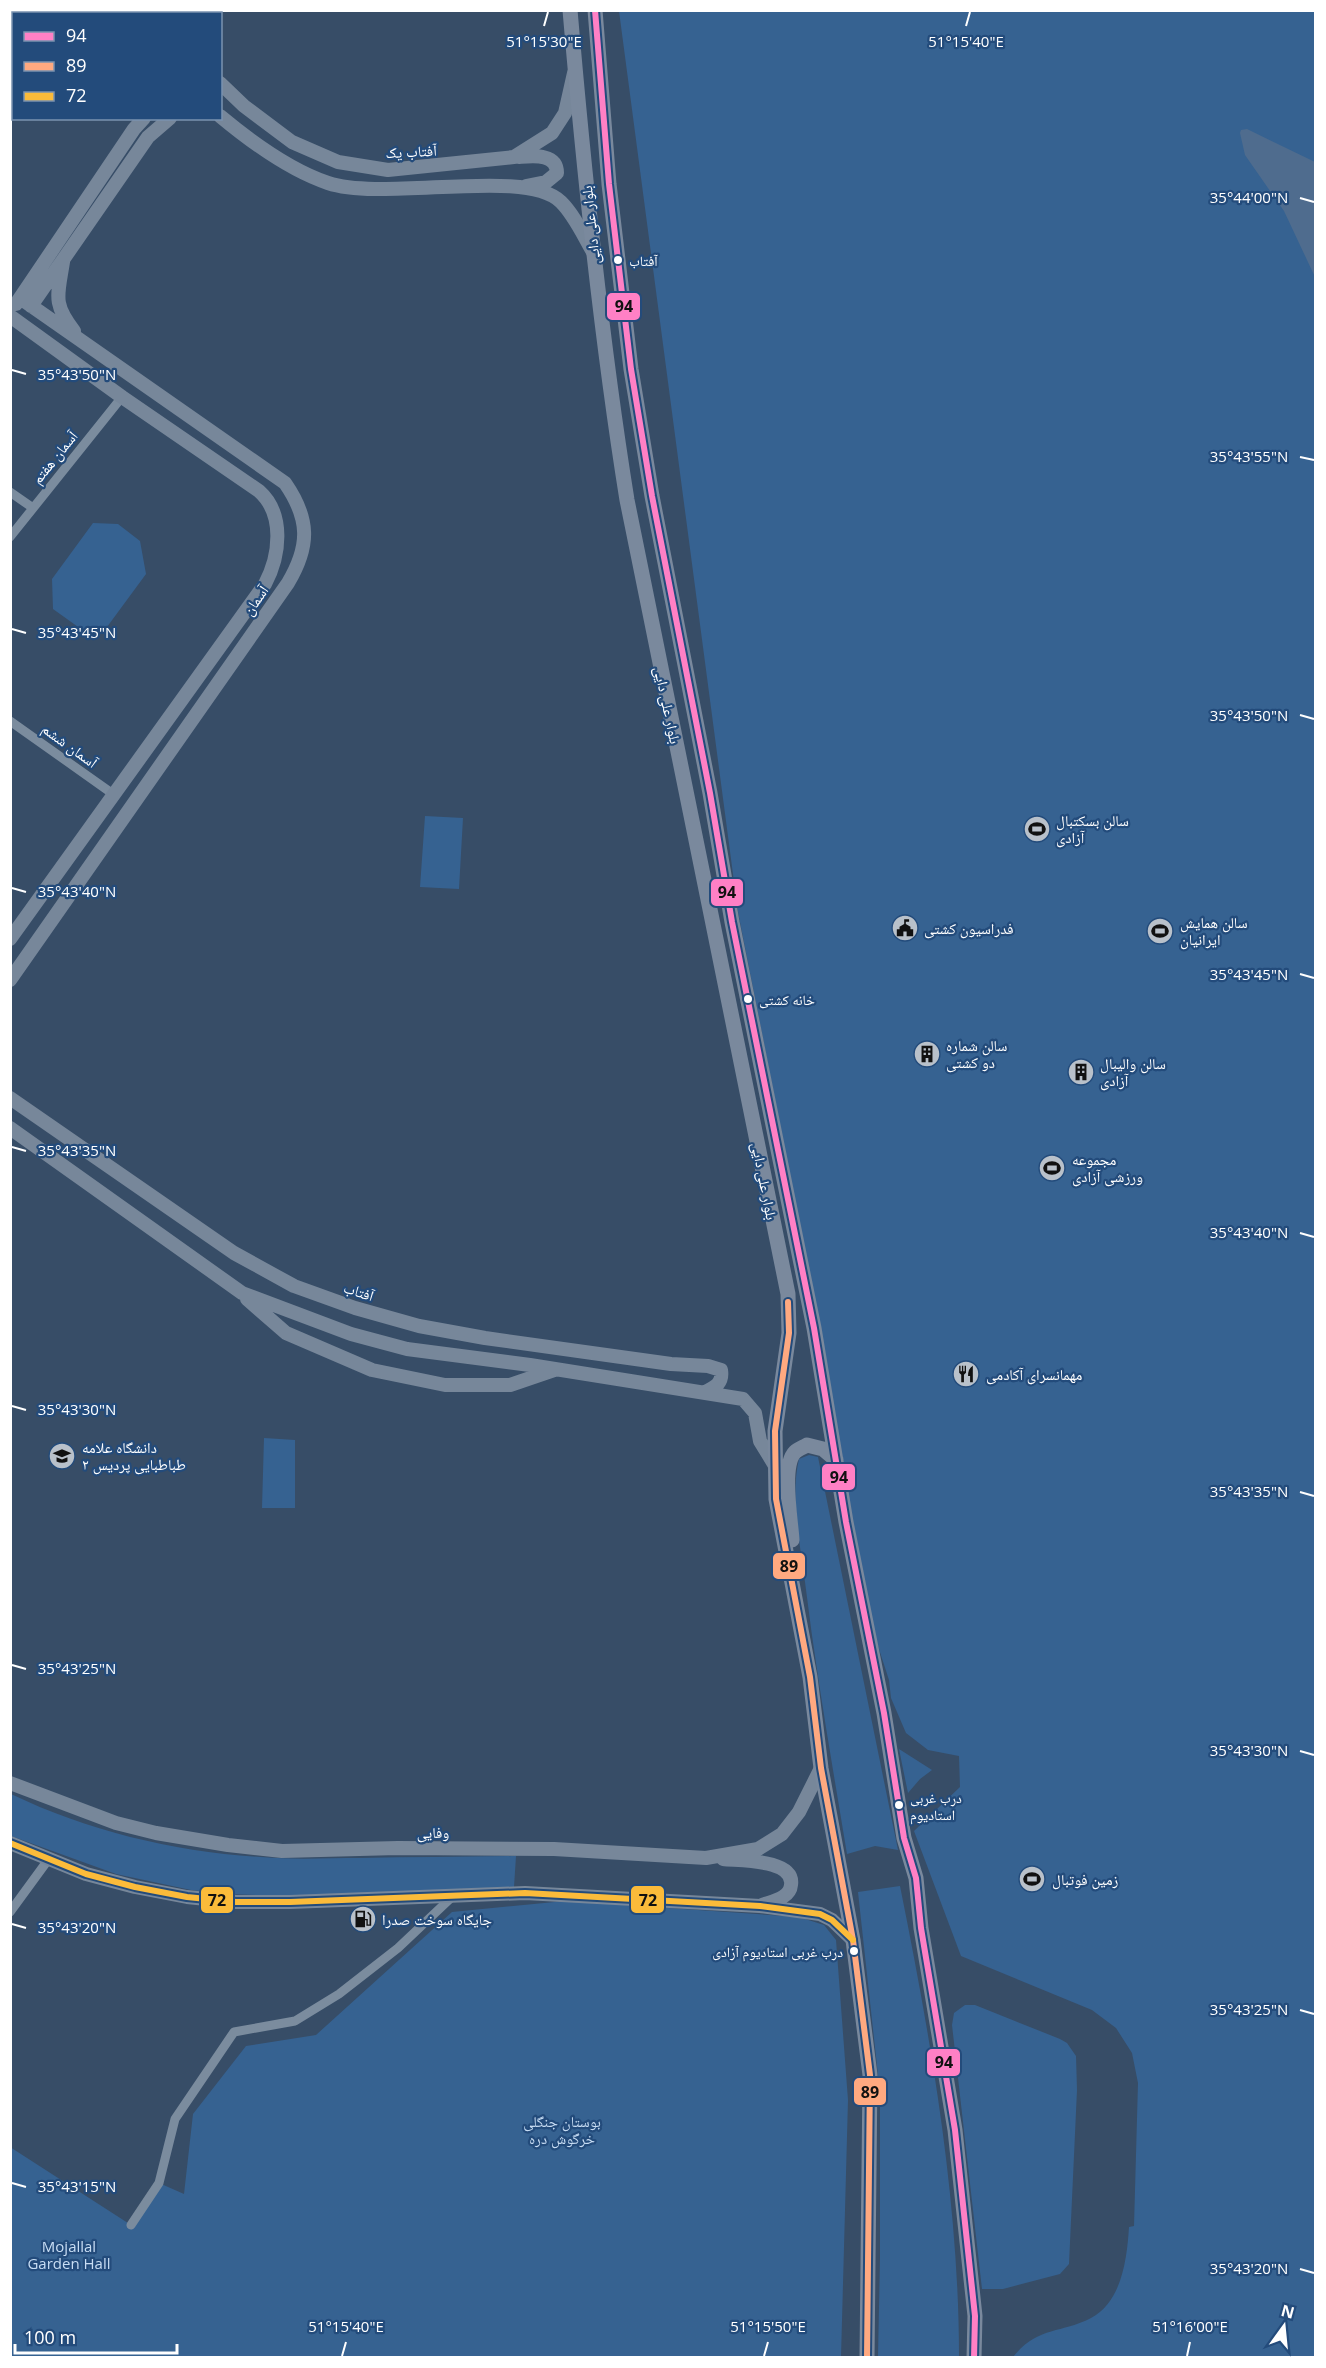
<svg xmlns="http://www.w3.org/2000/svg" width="1326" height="2368" font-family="'Open Sans','Noto Naskh Arabic',sans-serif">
<rect width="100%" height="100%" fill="#374d67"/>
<path fill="#366291" d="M 619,11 L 1315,11 L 1315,2357 L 1013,2357 C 1038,2326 1060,2334 1091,2318 C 1122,2302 1127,2258 1129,2227 L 1134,2226 L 1138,2083 L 1132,2053 L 1116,2028 L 1092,2010 L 961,1956 L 914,1831 L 960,1787 L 959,1756 L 928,1750 L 906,1733 L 891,1698 L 889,1680 L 868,1615 L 799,1221 L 738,912 Z
M 93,523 L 118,524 L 140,541 L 146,574 L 107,627 L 81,629 L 53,609 L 52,579 Z
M 425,816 L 463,818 L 459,889 L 420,887 Z
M 264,1438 L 295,1440 L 295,1508 L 262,1508 Z
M 809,1455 L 818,1457 L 898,1850 L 875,1846 L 847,1854 C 832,1763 816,1673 805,1582 C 800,1544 790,1496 799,1459 Z
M 899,1749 L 932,1770 L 920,1779 L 908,1793 Z
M 11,1794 C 88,1831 175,1852 261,1857 C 294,1860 328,1858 361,1858 C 412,1857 464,1857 516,1856 L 514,1887 L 285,1896 L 225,1894 L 191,1890 L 116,1874 L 11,1836 Z
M 900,1886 C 931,2040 959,2200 959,2357 L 878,2357 L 880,2257 L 880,2093 L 858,1892 Z
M 565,1901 L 799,1917 L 824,1925 L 836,1940 L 848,2100 L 841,2357 L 11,2357 L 10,2147 L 131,2225 L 159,2183 L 184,2194 L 193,2114 L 246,2046 L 316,2035 L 452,1912 Z
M 965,2005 L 975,2005 L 1060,2039 L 1067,2043 L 1076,2056 L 1077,2090 L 1069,2264 L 1060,2274 L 1003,2289 L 982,2289 L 952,2025 L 954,2013 Z"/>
<path fill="#4f6c8e" d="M 1247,129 L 1315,162 L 1315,277 L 1284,211 L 1245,155 L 1240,133 L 1241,130 Z"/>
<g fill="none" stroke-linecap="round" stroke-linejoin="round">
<path stroke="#7b8c9e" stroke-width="9" d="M 183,10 L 183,14
M 10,492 L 33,508
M 10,537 L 122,397
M 10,721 L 113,794
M 10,1912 L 48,1860
M 131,2225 L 159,2183 L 175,2119 L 234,2032 L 295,2021 L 339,1994 L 398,1948 L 453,1896"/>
<path stroke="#77879a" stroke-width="14" d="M 220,83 L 244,106 L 292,142 L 338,162 L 388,170 L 514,157 L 552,133 L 565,113 L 574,73
M 220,116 C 250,141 292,171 328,183 C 385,202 526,167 561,202 C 575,216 583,235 593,252
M 519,157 C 533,156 557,153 557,173 L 546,182 L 526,186
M 63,262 C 58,295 52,303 74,331
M 16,304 L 134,129 L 144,118
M 31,306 L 148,137 L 170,118
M 10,316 L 122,397 L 259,491 C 285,514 280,556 265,584 L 10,939
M 10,980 L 288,583 C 310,546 310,519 285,483 L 20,298
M 10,1098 L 234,1253 L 294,1286 L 355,1308 L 419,1326 L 485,1338 L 671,1364 L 708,1366 L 721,1370 C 723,1383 716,1387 705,1392
M 10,1128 L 242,1293 L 351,1334 L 407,1349 L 530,1365 L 743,1399 L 755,1413 L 760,1441 L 774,1464
M 247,1299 L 286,1333 L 372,1370 L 445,1385 L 510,1385 L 554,1370
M 10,1783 L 116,1823 L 156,1833 L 228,1845 L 282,1851 L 398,1848 L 554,1849 L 706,1858 L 758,1849 L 782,1834 L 799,1812 L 821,1768
M 10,1843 L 86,1874 L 135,1887 L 187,1897 L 236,1902 L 290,1902 L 525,1893 L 760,1906 L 820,1914 L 832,1920 L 853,1940
M 723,1859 C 740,1861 795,1859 791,1885 C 790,1898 773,1901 762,1905"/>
<path stroke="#7a899d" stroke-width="15" d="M 570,10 C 584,174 601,338 627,500 L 788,1294 L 789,1333 L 775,1431 L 776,1499 L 810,1677 L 821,1768 L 853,1940 L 870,2075 L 867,2358
M 595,10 L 609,184 L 631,369 L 652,496 L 710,793 L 732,922 L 814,1328 L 846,1522 L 884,1713 L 904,1838 L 916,1878 L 921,1928 L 955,2130 L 975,2316 L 974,2358
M 792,1540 C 791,1521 781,1466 795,1452 C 798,1449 804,1447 807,1445 L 823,1449 L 836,1460"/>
<defs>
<path id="bus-1" d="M 595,10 L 609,184 L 631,369 L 652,496 L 710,793 L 732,922 L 814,1328 L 846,1522 L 884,1713 L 904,1838 L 916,1878 L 921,1928 L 955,2130 L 975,2316 L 974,2358"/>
<path id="bus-2" d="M 788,1302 L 789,1333 L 775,1431 L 776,1499 L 810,1677 L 821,1768 L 853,1940 L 870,2075 L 867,2358"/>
<path id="bus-3" d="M 10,1843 L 86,1874 L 135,1887 L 187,1897 L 236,1902 L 290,1902 L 525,1893 L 760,1906 L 820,1914 L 832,1920 L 853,1940"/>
</defs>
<use href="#bus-1" stroke="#234b7b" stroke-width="10"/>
<use href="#bus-2" stroke="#234b7b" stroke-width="10"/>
<use href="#bus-3" stroke="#234b7b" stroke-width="10"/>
<use href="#bus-1" stroke="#ff80c5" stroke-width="6"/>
<use href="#bus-2" stroke="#ffa980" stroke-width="6"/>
<use href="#bus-3" stroke="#fbbb3a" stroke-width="6"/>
</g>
<path fill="none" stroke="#fff" stroke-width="2" d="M 544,26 L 548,12M 966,26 L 970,12M 1300,198 L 1314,202M 12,370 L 26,374M 1300,457 L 1314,460M 12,629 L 26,633M 1300,715 L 1314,719M 12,888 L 26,892M 1300,974 L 1314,978M 12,1147 L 26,1151M 1300,1233 L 1314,1237M 12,1406 L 26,1410M 1300,1492 L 1314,1496M 12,1665 L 26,1669M 1300,1751 L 1314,1755M 12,1924 L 26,1928M 1300,2010 L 1314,2014M 12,2183 L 26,2187M 1300,2269 L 1314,2273M 342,2356 L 346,2342M 764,2356 L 768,2342M 1187,2356 L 1190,2342"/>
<defs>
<symbol id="stadium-disc" viewBox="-11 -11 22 22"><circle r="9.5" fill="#b9c1ca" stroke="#234b7b"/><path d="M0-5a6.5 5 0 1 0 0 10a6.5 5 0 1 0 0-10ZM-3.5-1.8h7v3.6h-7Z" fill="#111"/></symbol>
<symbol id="civic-disc" viewBox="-11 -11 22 22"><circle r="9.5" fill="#b9c1ca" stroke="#234b7b"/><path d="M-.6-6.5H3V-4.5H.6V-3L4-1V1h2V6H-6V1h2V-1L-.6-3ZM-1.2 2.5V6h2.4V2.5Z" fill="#111"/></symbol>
<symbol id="building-disc" viewBox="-11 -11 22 22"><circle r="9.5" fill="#b9c1ca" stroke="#234b7b"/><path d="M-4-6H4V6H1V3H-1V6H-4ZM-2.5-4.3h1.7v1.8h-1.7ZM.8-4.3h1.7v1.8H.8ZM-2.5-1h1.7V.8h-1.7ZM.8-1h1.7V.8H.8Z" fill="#111"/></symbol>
<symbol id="restaurant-disc" viewBox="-11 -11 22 22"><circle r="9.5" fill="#b9c1ca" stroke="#234b7b"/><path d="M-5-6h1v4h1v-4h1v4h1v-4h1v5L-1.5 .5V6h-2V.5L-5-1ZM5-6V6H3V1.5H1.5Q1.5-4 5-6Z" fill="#111"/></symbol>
<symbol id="university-disc" viewBox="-11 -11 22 22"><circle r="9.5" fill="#b9c1ca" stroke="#234b7b"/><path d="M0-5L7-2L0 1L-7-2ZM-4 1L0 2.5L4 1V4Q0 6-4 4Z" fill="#111"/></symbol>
<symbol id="fuel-disc" viewBox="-11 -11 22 22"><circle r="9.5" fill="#b9c1ca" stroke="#234b7b"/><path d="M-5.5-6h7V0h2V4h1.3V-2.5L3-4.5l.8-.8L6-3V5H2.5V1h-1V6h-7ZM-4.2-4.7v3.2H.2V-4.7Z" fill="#111"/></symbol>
</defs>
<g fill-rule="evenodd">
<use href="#stadium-disc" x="1022" y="814" width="30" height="30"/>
<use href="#civic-disc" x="890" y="913" width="30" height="30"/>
<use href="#stadium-disc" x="1145" y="916" width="30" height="30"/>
<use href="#building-disc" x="912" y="1039" width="30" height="30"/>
<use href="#building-disc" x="1066" y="1057" width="30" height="30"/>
<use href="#stadium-disc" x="1037" y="1153" width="30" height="30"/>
<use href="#restaurant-disc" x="951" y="1359" width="30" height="30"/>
<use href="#university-disc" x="47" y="1441" width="30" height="30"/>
<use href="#stadium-disc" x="1017" y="1864" width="30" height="30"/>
<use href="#fuel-disc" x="348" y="1904" width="30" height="30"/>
</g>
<g fill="#fff" stroke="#234b7b" stroke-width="2">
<circle cx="618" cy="260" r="5"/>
<circle cx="748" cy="999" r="5"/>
<circle cx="899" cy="1805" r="5"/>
<circle cx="854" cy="1951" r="5"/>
</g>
<g text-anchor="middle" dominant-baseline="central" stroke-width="4.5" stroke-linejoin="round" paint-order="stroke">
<g font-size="14" fill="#fff" stroke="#234b7b" text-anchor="start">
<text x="629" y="260">آفتاب</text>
<text x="759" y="999">خانه کشتی</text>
<text x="910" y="1797">درب غربی<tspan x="910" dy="17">استادیوم</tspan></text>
<text x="843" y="1951" text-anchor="end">درب غربی استادیوم آزادی</text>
</g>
<g font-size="15" fill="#fff" stroke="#234b7b">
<text transform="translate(411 151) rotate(-3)">آفتاب یک</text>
<text transform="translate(590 225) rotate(-96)">بلوار علی دایی</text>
<text transform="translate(54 457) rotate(-51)">آسمان هفتم</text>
<text transform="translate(255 600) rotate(-55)">آسمان</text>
<text transform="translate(668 705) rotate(78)">بلوار علی دایی</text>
<text transform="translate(70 745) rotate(36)">آسمان ششم</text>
<text transform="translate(765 1181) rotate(79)">بلوار علی دایی</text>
<text transform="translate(359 1291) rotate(18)">آفتاب</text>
<text x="433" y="1832">وفایی</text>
</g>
<g font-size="15" fill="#fff" stroke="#234b7b" text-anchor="start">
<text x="1056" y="820">سالن بسکتبال<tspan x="1056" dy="17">آزادی</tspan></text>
<text x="1180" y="922">سالن همایش<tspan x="1180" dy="17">ایرانیان</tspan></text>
<text x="924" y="928">فدراسیون کشتی</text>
<text x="946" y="1045">سالن شماره<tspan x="946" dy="17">دو کشتی</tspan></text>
<text x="1100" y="1063">سالن والیبال<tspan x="1100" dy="17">آزادی</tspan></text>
<text x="1072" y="1159">مجموعه<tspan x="1072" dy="17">ورزشی آزادی</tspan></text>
<text x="986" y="1374">مهمانسرای آکادمی</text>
<text x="82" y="1447">دانشگاه علامه<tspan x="82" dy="17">طباطبایی پردیس ۲</tspan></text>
<text x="1052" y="1879">زمین فوتبال</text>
<text x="382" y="1919">جایگاه سوخت صدرا</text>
</g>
<g font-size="15" fill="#c8ddf4" stroke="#234b7b">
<text x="562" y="2121">بوستان جنگلی<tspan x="562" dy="17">خرگوش دره</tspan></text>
<text x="69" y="2246">Mojallal<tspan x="69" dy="17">Garden Hall</tspan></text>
</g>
</g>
<g font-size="15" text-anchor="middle" fill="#fff" stroke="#234b7b" stroke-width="4.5" stroke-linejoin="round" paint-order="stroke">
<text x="544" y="47">51°15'30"E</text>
<text x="966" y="47">51°15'40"E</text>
<text x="1249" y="203">35°44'00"N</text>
<text x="77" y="380">35°43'50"N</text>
<text x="1249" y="462">35°43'55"N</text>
<text x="77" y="638">35°43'45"N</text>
<text x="1249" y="721">35°43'50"N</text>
<text x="77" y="897">35°43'40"N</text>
<text x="1249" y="980">35°43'45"N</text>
<text x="77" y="1156">35°43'35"N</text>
<text x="1249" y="1238">35°43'40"N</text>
<text x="77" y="1415">35°43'30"N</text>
<text x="1249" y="1497">35°43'35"N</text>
<text x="77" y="1674">35°43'25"N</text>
<text x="1249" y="1756">35°43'30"N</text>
<text x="77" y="1933">35°43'20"N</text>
<text x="1249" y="2015">35°43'25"N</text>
<text x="77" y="2192">35°43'15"N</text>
<text x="1249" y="2274">35°43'20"N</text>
<text x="346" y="2332">51°15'40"E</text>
<text x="768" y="2332">51°15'50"E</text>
<text x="1190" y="2332">51°16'00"E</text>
</g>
<g stroke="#234b7b" stroke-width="2">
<rect x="606" y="292" width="35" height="29" rx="6" fill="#ff80c5"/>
<rect x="710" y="878" width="34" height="29" rx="6" fill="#ff80c5"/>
<rect x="821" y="1463" width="35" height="28" rx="6" fill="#ff80c5"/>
<rect x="772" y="1552" width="34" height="28" rx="6" fill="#ffa980"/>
<rect x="630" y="1885" width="35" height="29" rx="6" fill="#fbbb3a"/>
<rect x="200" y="1886" width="34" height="28" rx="6" fill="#fbbb3a"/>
<rect x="926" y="2048" width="35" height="29" rx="6" fill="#ff80c5"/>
<rect x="853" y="2077" width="34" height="29" rx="6" fill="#ffa980"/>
</g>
<g font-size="16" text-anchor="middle" font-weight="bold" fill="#111">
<text x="624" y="312">94</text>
<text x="727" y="898">94</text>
<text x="839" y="1483">94</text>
<text x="789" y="1572">89</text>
<text x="648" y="1906">72</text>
<text x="217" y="1906">72</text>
<text x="944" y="2068">94</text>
<text x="870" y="2098">89</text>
</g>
<rect width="1326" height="2368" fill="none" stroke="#ffffff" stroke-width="24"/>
<rect x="12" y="12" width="210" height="108" fill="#234b7b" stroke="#7b93b0" stroke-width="1.5"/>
<rect x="24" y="32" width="30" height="9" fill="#ff80c5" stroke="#7b93b0" stroke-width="1.5"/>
<text x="66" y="42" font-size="18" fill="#ffffff">94</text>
<rect x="24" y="62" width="30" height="9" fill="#ffa980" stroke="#7b93b0" stroke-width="1.5"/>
<text x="66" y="72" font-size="18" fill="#ffffff">89</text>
<rect x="24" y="92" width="30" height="9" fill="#fbbb3a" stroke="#7b93b0" stroke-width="1.5"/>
<text x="66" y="102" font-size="18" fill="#ffffff">72</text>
<g transform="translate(1284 2326) rotate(15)" stroke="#234b7b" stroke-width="4.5" paint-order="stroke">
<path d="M0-4.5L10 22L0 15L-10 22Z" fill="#ffffff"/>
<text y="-9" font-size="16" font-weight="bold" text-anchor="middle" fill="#ffffff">N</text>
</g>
<path d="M15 2344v9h162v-9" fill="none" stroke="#ffffff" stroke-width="3"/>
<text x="24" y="2344" font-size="18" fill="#ffffff" stroke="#234b7b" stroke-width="4.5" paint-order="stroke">100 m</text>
</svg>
